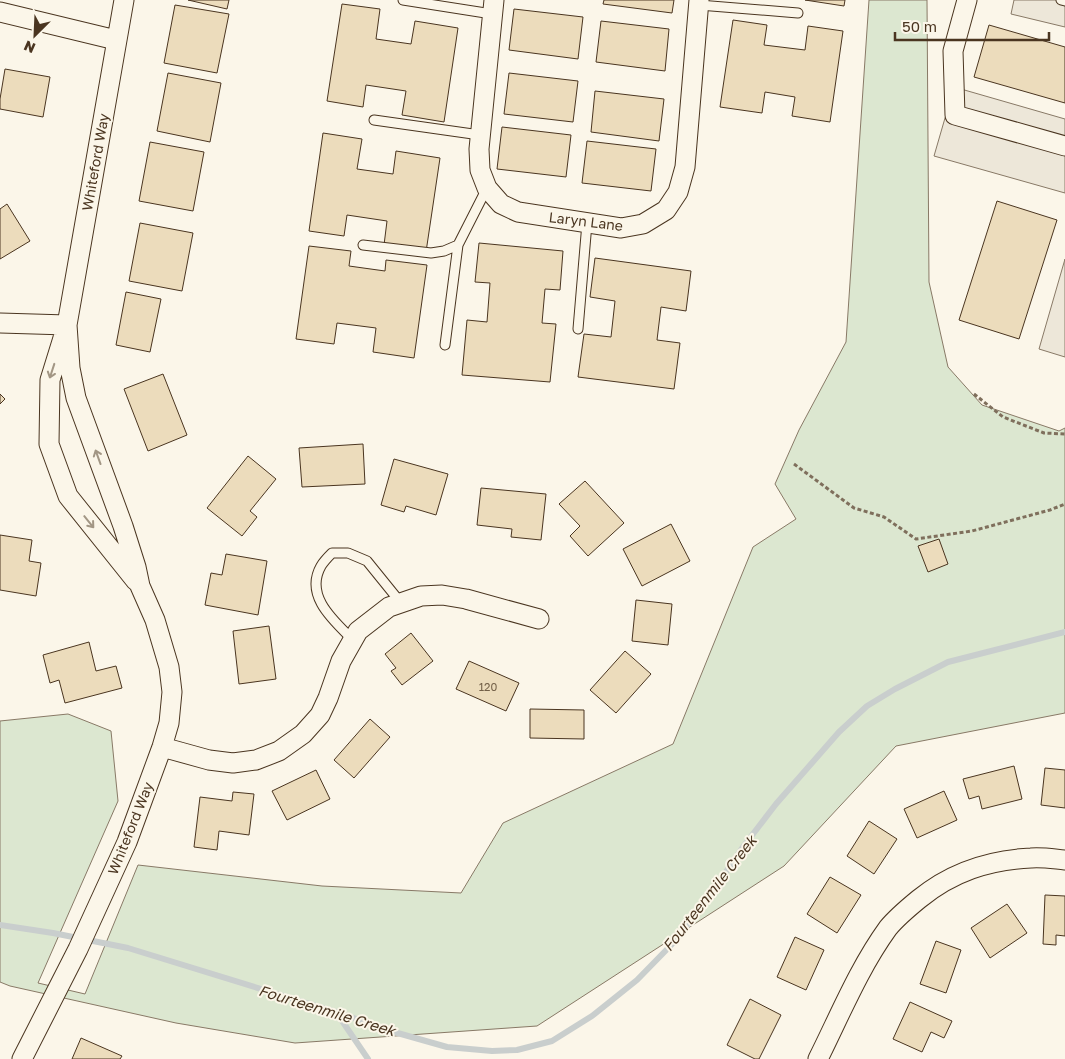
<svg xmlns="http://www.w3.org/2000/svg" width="1065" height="1059" font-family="'Golos Text',sans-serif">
<rect width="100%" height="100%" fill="#fbf6e9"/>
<path fill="#dce7d0" stroke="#887966" d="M 869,0 L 927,0 L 929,282 L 948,367 L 982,405 L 1059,431 L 1065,428 L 1065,713 L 896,746 L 784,866 L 537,1026 L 295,1043 L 176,1023 L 10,986 L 0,982 L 0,721 L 68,714 L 111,731 L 118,801 L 38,983 L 85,994 L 138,865 L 322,886 L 461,893 L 503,823 L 673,744 L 753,547 L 796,519 L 775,484 L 799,430 L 846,342 Z"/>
<path fill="#ede7d9" stroke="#887966" d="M 1014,0 L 1065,0 L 1065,27 L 1011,14 Z
M 954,87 L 1065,119 L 1065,193 L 934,156 Z
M 1065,259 L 1065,357 L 1039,349 Z"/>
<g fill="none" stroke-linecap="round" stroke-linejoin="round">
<path stroke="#c9cecd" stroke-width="6" d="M 0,925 L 53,933 L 128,948 L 336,1012 L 394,1032 L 447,1047 L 492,1051 L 517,1050 L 552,1041 L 592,1016 L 637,980 L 677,939 L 713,891 L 743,847 L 776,804 L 839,732 L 867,706 L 895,689 L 948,662 L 1065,632
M 336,1012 L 368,1059"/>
</g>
<path fill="#ecdcbc" stroke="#4a3520" d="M 188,0 L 229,0 L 227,9 Z
M 604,0 L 674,0 L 672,13 L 603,4 Z
M 805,0 L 845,0 L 844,6 Z
M 342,4 L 380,9 L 376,39 L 411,44 L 415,21 L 458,28 L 444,122 L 402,115 L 406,91 L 366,85 L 363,107 L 327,101 Z
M 175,5 L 229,14 L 217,73 L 164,63 Z
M 514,9 L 583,17 L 578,59 L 509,50 Z
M 733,20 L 767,25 L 764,45 L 805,50 L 808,26 L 843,31 L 830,122 L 792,116 L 795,97 L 765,92 L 762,113 L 720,107 Z
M 601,21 L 669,29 L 665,71 L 596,62 Z
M 989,25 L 1065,47 L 1065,103 L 974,77 Z
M 5,69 L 50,77 L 43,117 L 0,109 L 0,99 Z
M 168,73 L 221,83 L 210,142 L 157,131 Z
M 509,73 L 578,81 L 573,122 L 504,114 Z
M 595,91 L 664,99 L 659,141 L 591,132 Z
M 502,127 L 571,135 L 566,177 L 497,169 Z
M 323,133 L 362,139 L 357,169 L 393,174 L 396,151 L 440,158 L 426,252 L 384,245 L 387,221 L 347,215 L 344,236 L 309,231 Z
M 587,141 L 656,149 L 651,191 L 582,183 Z
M 150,142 L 204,152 L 193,211 L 139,201 Z
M 997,201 L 1057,220 L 1019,339 L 959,320 Z
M 7,204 L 30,241 L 0,259 L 0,209 Z
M 140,223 L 193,233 L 182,291 L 129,281 Z
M 479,243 L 563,251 L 560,290 L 545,289 L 542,323 L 556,324 L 550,382 L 462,375 L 467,320 L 487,322 L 490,283 L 475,282 Z
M 309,246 L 351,251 L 349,266 L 385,271 L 386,260 L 427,265 L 414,358 L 373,352 L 376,328 L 337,323 L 334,344 L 296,339 Z
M 595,258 L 691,271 L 686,311 L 661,307 L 657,340 L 680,343 L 674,389 L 578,377 L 584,334 L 611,337 L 615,301 L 590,297 Z
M 126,292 L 161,299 L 150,352 L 116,345 Z
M 163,374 L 187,435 L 148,451 L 124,389 Z
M 0,394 L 5,399 L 0,404 Z
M 363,444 L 365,484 L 302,487 L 299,448 Z
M 248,456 L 276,479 L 250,511 L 257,517 L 242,536 L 207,508 Z
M 394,459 L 448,474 L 436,515 L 406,506 L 404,512 L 381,505 Z
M 585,481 L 624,523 L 588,556 L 570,536 L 580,526 L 559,504 Z
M 481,488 L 546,494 L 541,540 L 511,537 L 512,529 L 477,525 Z
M 671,524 L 690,561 L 642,586 L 623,549 Z
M 0,535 L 32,540 L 29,561 L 41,563 L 36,596 L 0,590 Z
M 939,539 L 948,564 L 928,572 L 918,546 Z
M 226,554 L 267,561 L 258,615 L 205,605 L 211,573 L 222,575 Z
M 636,600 L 672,604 L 668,645 L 632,641 Z
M 269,626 L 276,679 L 239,684 L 233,631 Z
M 411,633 L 433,661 L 402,685 L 391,671 L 396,668 L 385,654 Z
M 89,642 L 96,671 L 116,666 L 122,688 L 65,703 L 59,680 L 50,683 L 43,655 Z
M 625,651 L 651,674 L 616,713 L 590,690 Z
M 469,661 L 519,683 L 506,711 L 456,689 Z
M 530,709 L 584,710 L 584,739 L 530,738 Z
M 370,719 L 390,737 L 354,778 L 334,760 Z
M 1014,766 L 1022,799 L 982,809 L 979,796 L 969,799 L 963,779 Z
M 1045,768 L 1065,770 L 1065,808 L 1041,805 Z
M 316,770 L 330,799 L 287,820 L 272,791 Z
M 944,791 L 957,820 L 917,838 L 904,809 Z
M 233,792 L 254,794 L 249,835 L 219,831 L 217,850 L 194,847 L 200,797 L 232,801 Z
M 869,821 L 897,839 L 874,874 L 847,856 Z
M 830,877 L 861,895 L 837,933 L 807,914 Z
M 1045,895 L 1065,896 L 1065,936 L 1056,935 L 1056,945 L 1043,944 Z
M 1007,904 L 1027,933 L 990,958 L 971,928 Z
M 795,937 L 824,950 L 806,990 L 777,977 Z
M 936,941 L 961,950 L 946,993 L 920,984 Z
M 750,999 L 781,1015 L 759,1059 L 755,1059 L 727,1045 Z
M 910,1002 L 952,1021 L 944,1038 L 931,1032 L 922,1052 L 893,1039 Z
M 81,1038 L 122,1056 L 120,1059 L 72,1059 Z"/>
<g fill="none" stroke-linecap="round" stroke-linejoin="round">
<defs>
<path id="service" d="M 403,0 L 492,14
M 1061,0 L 1065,1
M 699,5 L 798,13
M 374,120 L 480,135
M 363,245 L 431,253 L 444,251 L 458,245
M 578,329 L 587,223
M 445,345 L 458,245 L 487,188
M 353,640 C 334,621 304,596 321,566 C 324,561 328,557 332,553 L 348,553 L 367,561 L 401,603"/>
<path id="minor" d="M 124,0 L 67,325 L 50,380 L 49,444 L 68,496 L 136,581
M 494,0 L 479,149 L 480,170 L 487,188 L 501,204 L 518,212 L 621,228 L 643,224 L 666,210 L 678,192 L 685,167 L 699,0
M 967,0 L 953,51 L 955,115 L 1065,146
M 0,12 L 116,40
M 0,323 L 67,325
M 162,747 L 209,760 L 233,763 L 256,760 L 279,751 L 303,734 L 320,715 L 328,698 L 341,661 L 358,631 L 389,607 L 421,596 L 442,595 L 466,599 L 539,619
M 22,1059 L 78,949 L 127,842 L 162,747 L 169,723 L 172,692 L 169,667 L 155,620 L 140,586 L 136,567 L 123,526 L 76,398 L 70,368 L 67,325
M 818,1059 C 840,1015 859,968 888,928 C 897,917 908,908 919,899 C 952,872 988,860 1031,858 C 1042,857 1054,859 1065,860"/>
</defs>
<use href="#service" stroke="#4a3520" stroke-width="11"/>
<use href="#minor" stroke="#4a3520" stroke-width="21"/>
<path stroke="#7f6f5c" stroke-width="3" stroke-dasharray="4 2.5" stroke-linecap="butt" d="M 974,394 L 1003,417 L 1044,433 L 1065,434
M 794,464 L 854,508 L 884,517 L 916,539 L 972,531 L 1050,510 L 1065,504"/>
<use href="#service" stroke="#fbf6e9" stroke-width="9"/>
<use href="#minor" stroke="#fbf6e9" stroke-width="19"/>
</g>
<defs><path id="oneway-shaft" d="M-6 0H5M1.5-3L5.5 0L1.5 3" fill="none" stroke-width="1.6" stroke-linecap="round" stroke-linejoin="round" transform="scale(1.25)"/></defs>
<g stroke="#a29684">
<use href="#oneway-shaft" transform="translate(52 371) rotate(108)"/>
<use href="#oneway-shaft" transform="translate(98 457) rotate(-110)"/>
<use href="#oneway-shaft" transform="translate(89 522) rotate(51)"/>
</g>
<g text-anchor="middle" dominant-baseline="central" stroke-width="4" stroke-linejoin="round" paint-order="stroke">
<g font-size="11" fill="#725f47">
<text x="488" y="686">120</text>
</g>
<g font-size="14" fill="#4a3520" stroke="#fbf6e9">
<text transform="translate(95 162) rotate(-80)">Whiteford Way</text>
<text transform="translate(586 221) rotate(7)">Laryn Lane</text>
<text transform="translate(130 828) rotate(-68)">Whiteford Way</text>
</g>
<g font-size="15" font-style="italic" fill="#4a3520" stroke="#fbf6e9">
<text transform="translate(709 893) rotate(-52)">Fourteenmile Creek</text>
<text transform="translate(327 1010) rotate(17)">Fourteenmile Creek</text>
</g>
</g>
<g transform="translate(35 35) rotate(204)" stroke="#fbf6e9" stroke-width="4" paint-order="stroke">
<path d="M0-4L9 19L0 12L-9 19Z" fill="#4a3520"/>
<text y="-8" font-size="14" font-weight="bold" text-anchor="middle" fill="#4a3520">N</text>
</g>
<path d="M895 32v8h154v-8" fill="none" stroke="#4a3520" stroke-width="2.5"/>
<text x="902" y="32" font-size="15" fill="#4a3520" stroke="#fbf6e9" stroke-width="4" paint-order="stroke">50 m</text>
</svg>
